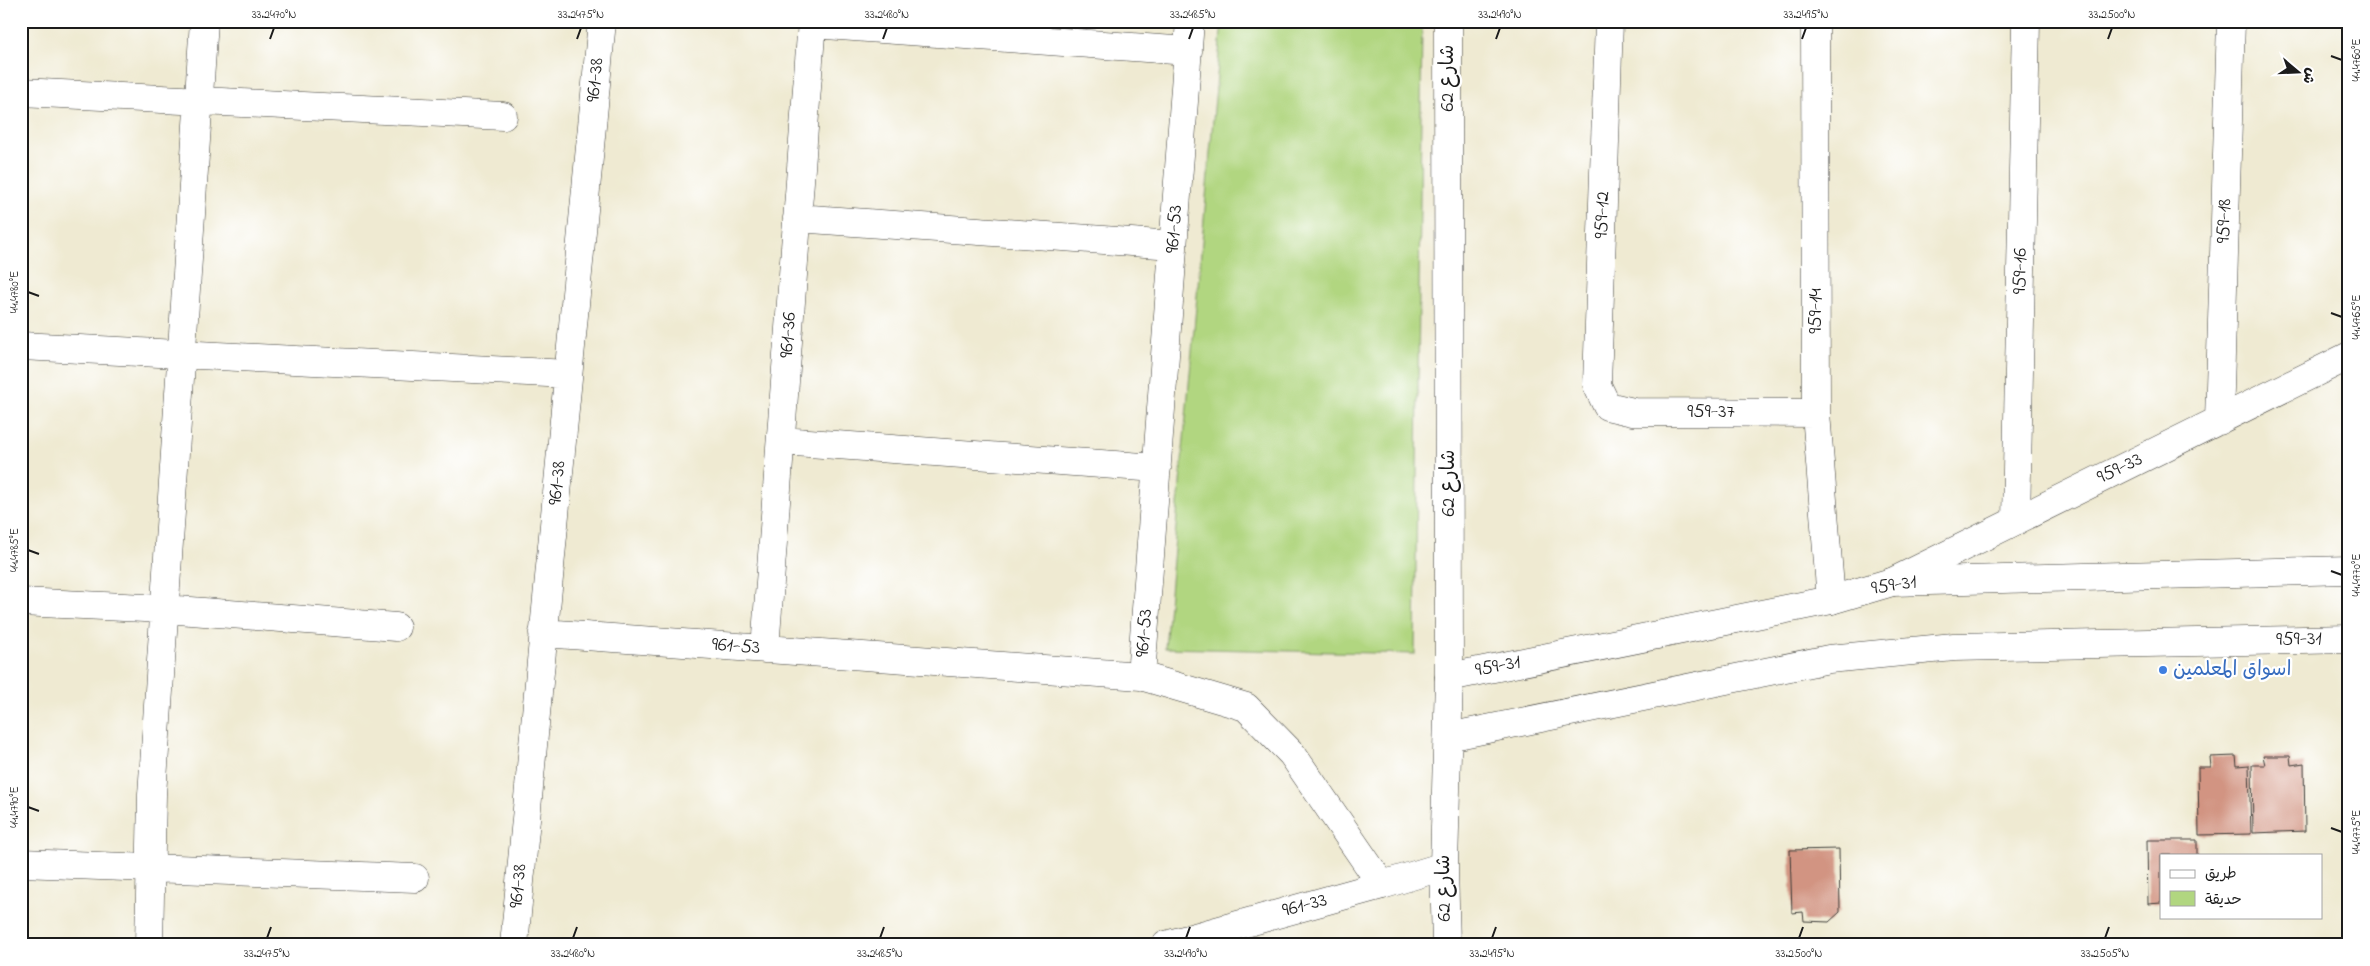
<svg xmlns="http://www.w3.org/2000/svg" width="2370" height="966" font-family="'Indie Flower','Playpen Sans Arabic',sans-serif">
<rect width="100%" height="100%" fill="#fff"/>
<filter id="ink" filterUnits="userSpaceOnUse"><feTurbulence type="fractalNoise" baseFrequency=".02" numOctaves="2"/><feDisplacementMap in="SourceGraphic" scale="10" xChannelSelector="R" yChannelSelector="G"/><feConvolveMatrix kernelMatrix="1 2 1 2 8 2 1 2 1" color-interpolation-filters="sRGB"/></filter>
<filter id="wash" filterUnits="userSpaceOnUse"><feTurbulence type="fractalNoise" baseFrequency=".0096" numOctaves="4" result="noise"/><feDisplacementMap in="SourceGraphic" scale="20" xChannelSelector="R" yChannelSelector="G"/><feGaussianBlur stdDeviation="1.12" result="paint"/><feColorMatrix in="noise" values="0 0 0 0 0 0 0 0 0 0 0 0 0 0 0 0 0 1.4 0 .05"/><feComposite in="paint" operator="in"/></filter>
<g filter="url(#wash)">
<rect width="100%" height="100%" fill="#efead2"/>
<path fill="#b1d680" stroke="#66794e" d="M 1222,21 L 1422,21 L 1415,654 L 1165,648 Z"/>
<g id="blocks">
<path fill="#d29482" d="M 2236,756 L 2237,766 L 2249,765 L 2251,834 L 2199,835 L 2198,767 L 2211,767 L 2210,757 Z
M 2263,756 L 2290,756 L 2291,765 L 2304,763 L 2305,831 L 2253,833 L 2252,765 L 2265,765 Z
M 2147,840 L 2197,840 L 2197,855 L 2161,855 L 2161,903 L 2148,904 Z
M 1839,849 L 1840,912 L 1829,922 L 1804,921 L 1803,912 L 1792,913 L 1790,850 Z"/>
</g>
</g>
<g filter="url(#ink)">
<use href="#blocks" fill-opacity="0" stroke="#3c3b37" stroke-width="1"/>
<g fill="none" stroke-linecap="round" stroke-linejoin="round">
<defs>
<path id="street" d="M 1448,21 L 1449,677
M 1609,21 L 1597,385 L 1607,406 L 1633,412 L 1816,413
M 1815,21 L 1816,413 L 1831,600
M 812,24 L 1188,51
M 21,92 L 503,116
M 797,218 L 1173,245
M 21,346 L 568,374
M 2219,421 L 2231,21
M 781,441 L 1157,468
M 2016,521 L 2026,21
M 1892,582 L 2349,356
M 21,602 L 165,609 L 396,627
M 543,633 L 1141,676 L 1190,21
M 765,649 L 812,21
M 1141,676 L 1246,707 L 1292,754 L 1382,885
M 21,863 L 415,878
M 149,945 L 152,795 L 204,21
M 514,945 L 602,21"/>
<path id="secondary" d="M 1448,737 L 1829,659 L 1954,647 L 2349,639
M 1166,945 L 1382,885 L 1444,866
M 1446,945 L 1444,866 L 1449,677 L 1831,600 L 1892,582 L 2349,570"/>
</defs>
<use href="#street" stroke="#3c3b37" stroke-width="29"/>
<use href="#secondary" stroke="#3c3b37" stroke-width="29"/>
<use href="#street" stroke="#fff" stroke-width="28"/>
<use href="#secondary" stroke="#fff" stroke-width="28"/>
</g>
</g>
<path fill="none" stroke="#1c1c1c" stroke-width="2" d="M 270,39 L 274,28M 577,39 L 581,28M 883,39 L 887,28M 1189,39 L 1193,28M 1496,39 L 1500,28M 1802,39 L 1806,28M 2108,39 L 2112,28M 2331,56 L 2342,60M 28,292 L 39,296M 2331,313 L 2342,317M 28,550 L 39,554M 2331,571 L 2342,575M 28,807 L 39,811M 2331,828 L 2342,832M 267,938 L 271,927M 573,938 L 577,927M 880,938 L 884,927M 1186,938 L 1190,927M 1492,938 L 1496,927M 1799,938 L 1803,927M 2105,938 L 2109,927"/>
<circle fill="#3f7fe0" stroke="#fff" stroke-width="2" cx="2163" cy="670" r="5"/>
<g text-anchor="middle" dominant-baseline="central" stroke-width="4.5" stroke-linejoin="round" paint-order="stroke">
<g font-size="20" fill="#1c1c1c" stroke="#fff">
<text transform="translate(1448 78) rotate(-90)">شارع 62</text>
<text transform="translate(596 80) rotate(-85)">961-38</text>
<text transform="translate(1603 215) rotate(-88)">959-12</text>
<text transform="translate(2225 221) rotate(-88)">959-18</text>
<text transform="translate(1175 229) rotate(-86)">961-53</text>
<text transform="translate(2021 271) rotate(-89)">959-16</text>
<text transform="translate(1816 311) rotate(-90)">959-14</text>
<text transform="translate(789 335) rotate(-86)">961-36</text>
<text x="1711" y="412">959-37</text>
<text transform="translate(2120 469) rotate(-26)">959-33</text>
<text transform="translate(558 483) rotate(-85)">961-38</text>
<text transform="translate(1449 483) rotate(-90)">شارع 62</text>
<text transform="translate(1894 586) rotate(-9)">959-31</text>
<text transform="translate(1145 633) rotate(-86)">961-53</text>
<text transform="translate(2299 640) rotate(-1)">959-31</text>
<text transform="translate(736 647) rotate(4)">961-53</text>
<text transform="translate(1498 667) rotate(-11)">959-31</text>
<text transform="translate(519 886) rotate(-85)">961-38</text>
<text transform="translate(1445 888) rotate(-91)">شارع 62</text>
<text transform="translate(1305 906) rotate(-15)">961-33</text>
</g>
<g font-size="20" fill="#366cbe" stroke="#fff" text-anchor="start">
<text x="2173" y="670">اسواق المعلمين</text>
</g>
</g>
<rect width="2370" height="966" fill="none" stroke="#fff" stroke-width="55"/>
<rect x="2160" y="854" width="162" height="65" fill="#ffffff" stroke="#a4a4a4"/>
<rect x="2170" y="870" width="25" height="8" fill="#ffffff" stroke="#a4a4a4"/>
<text x="2205" y="878" font-size="15" fill="#1c1c1c">طريق</text>
<rect x="2170" y="891" width="25" height="15" fill="#b1d680" stroke="#a4a4a4"/>
<text x="2205" y="904" font-size="15" fill="#1c1c1c">حديقة</text>
<g transform="translate(2298 72) rotate(109)" stroke="#ffffff" stroke-width="4" paint-order="stroke">
<path d="M0-4L9 19L0 12L-9 19Z" fill="#1c1c1c"/>
<text y="-8" font-size="14" font-weight="bold" text-anchor="middle" fill="#1c1c1c">ش</text>
</g>
<rect x="28" y="28" width="2314" height="910" fill="none" stroke="#1c1c1c" stroke-width="2"/>
<g font-size="12" text-anchor="middle" fill="#1c1c1c">
<text x="274" y="18">33.2470°N</text>
<text x="581" y="18">33.2475°N</text>
<text x="887" y="18">33.2480°N</text>
<text x="1193" y="18">33.2485°N</text>
<text x="1500" y="18">33.2490°N</text>
<text x="1806" y="18">33.2495°N</text>
<text x="2112" y="18">33.2500°N</text>
<text transform="translate(2356 60) rotate(-90)" y="4">44.4760°E</text>
<text transform="translate(14 292) rotate(-90)" y="4">44.4780°E</text>
<text transform="translate(2356 317) rotate(-90)" y="4">44.4765°E</text>
<text transform="translate(14 550) rotate(-90)" y="4">44.4785°E</text>
<text transform="translate(2356 575) rotate(-90)" y="4">44.4770°E</text>
<text transform="translate(14 807) rotate(-90)" y="4">44.4790°E</text>
<text transform="translate(2356 832) rotate(-90)" y="4">44.4775°E</text>
<text x="267" y="957">33.2475°N</text>
<text x="573" y="957">33.2480°N</text>
<text x="880" y="957">33.2485°N</text>
<text x="1186" y="957">33.2490°N</text>
<text x="1492" y="957">33.2495°N</text>
<text x="1799" y="957">33.2500°N</text>
<text x="2105" y="957">33.2505°N</text>
</g>
</svg>
